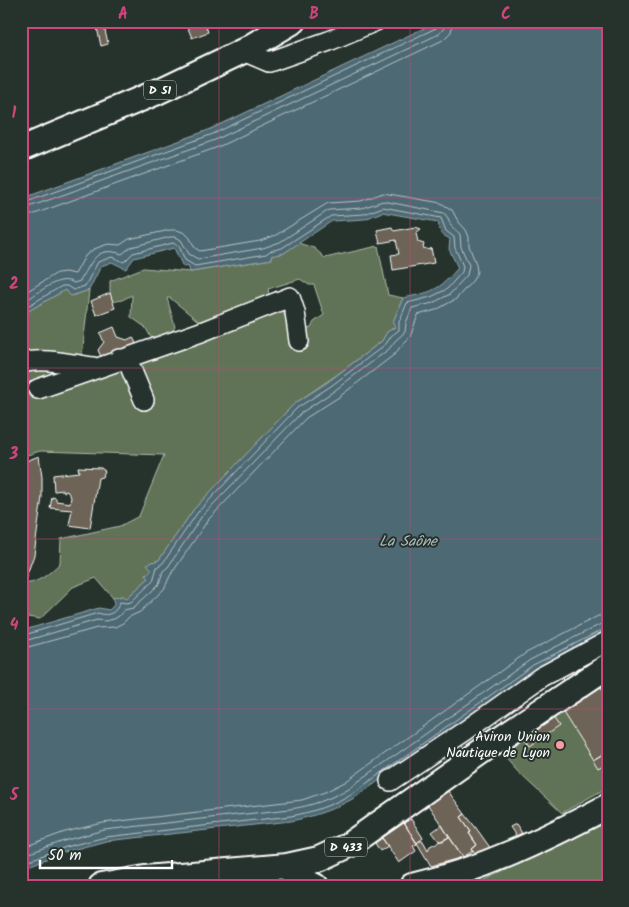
<svg xmlns="http://www.w3.org/2000/svg" width="629" height="907" font-family="Kalam,sans-serif">
<rect width="100%" height="100%" fill="#26332d"/>
<filter id="ink" filterUnits="userSpaceOnUse"><feTurbulence type="fractalNoise" baseFrequency=".02" numOctaves="2"/><feDisplacementMap in="SourceGraphic" scale="10" xChannelSelector="R" yChannelSelector="G"/><feConvolveMatrix kernelMatrix="1 2 1 2 8 2 1 2 1" color-interpolation-filters="sRGB"/></filter>
<g filter="url(#ink)">
<path fill="#607356" stroke="#b0b9aa" d="M 298,243 L 314,248 L 325,258 L 378,246 L 388,295 L 403,298 L 393,322 L 395,327 L 387,332 L 382,341 L 338,374 L 294,404 L 194,509 L 159,560 L 148,564 L 152,570 L 146,574 L 150,577 L 126,599 L 123,596 L 113,598 L 96,578 L 73,587 L 40,619 L 21,616 L 21,584 C 38,584 49,574 60,563 L 61,539 L 120,526 L 139,516 L 164,455 L 40,451 L 21,457 L 21,370 L 30,368 L 65,373 L 119,360 L 201,332 L 273,303 L 291,322 L 295,333 L 311,328 L 314,322 L 324,315 L 314,285 L 309,285 L 300,279 L 268,289 L 270,299 L 202,324 L 170,298 L 167,298 L 175,327 L 164,341 L 152,339 L 145,327 L 131,317 L 132,295 L 122,300 L 112,302 L 110,293 L 110,281 L 143,268 L 191,272 L 272,259 L 271,256 L 284,253 Z
M 65,290 L 71,296 L 89,290 L 82,357 L 21,351 L 21,315 Z
M 608,682 L 608,787 L 562,813 L 519,773 L 501,753 L 553,717 Z
M 608,822 L 608,886 L 465,886 L 485,880 Z"/>
<path fill="#4d6973" stroke="#94a5ab" d="M 439,21 L 608,21 L 608,633 L 536,669 L 356,797 C 335,809 315,816 291,821 L 106,841 L 61,853 L 21,869 L 21,631 L 99,608 L 109,610 L 114,605 L 113,598 L 123,596 L 127,598 L 149,578 L 145,575 L 152,570 L 147,564 L 159,560 L 194,509 L 294,404 L 328,382 L 382,341 L 387,332 L 395,327 L 393,322 L 403,298 C 433,292 438,291 458,268 L 449,249 L 450,239 L 441,234 L 438,222 L 382,212 L 365,219 L 332,221 L 284,253 L 271,256 L 272,259 L 190,272 L 188,266 L 183,267 L 174,248 L 134,258 L 126,269 L 112,262 L 101,266 L 89,290 L 71,296 L 65,290 L 21,315 L 21,199 L 211,129 Z"/>
<g fill="none" stroke-linecap="round" stroke-linejoin="round">
<path stroke="#b8c3c7" stroke-width="1" d="M 21,204 L 213,134 L 436,28 L 439,25 L 439,21
M 21,210 L 215,140 L 439,34 L 444,28 L 446,21
M 21,218 L 29,216 L 218,147 L 443,40 L 451,32 L 453,21
M 21,295 L 57,273 L 65,272 L 75,274 L 85,256 L 94,249 L 108,244 L 120,245 L 129,239 L 170,230 L 177,230 L 185,233 L 190,238 L 195,248 L 200,251 L 260,241 L 276,235 L 328,203 L 361,201 L 383,193 L 441,203 L 452,210 L 458,221 L 466,230 L 469,237 L 469,246 L 476,264 L 477,272 L 473,280 L 456,299 L 436,310 L 418,315 L 410,337 L 401,346 L 395,354 L 339,397 L 306,418 L 208,520 L 170,576 L 164,589 L 140,612 L 129,617 L 123,623 L 115,627 L 97,628 L 21,649
M 21,303 C 37,296 57,273 74,283 L 80,281 C 92,263 95,245 122,254 L 131,247 L 170,237 L 176,237 L 181,240 L 189,254 L 198,259 L 263,248 L 280,242 L 329,210 L 362,208 L 383,201 L 444,213 L 448,218 L 451,226 L 460,234 L 461,247 L 469,265 L 467,275 L 450,294 L 433,303 L 412,308 L 406,323 L 405,332 L 395,341 L 389,349 L 334,391 L 301,413 L 202,516 L 168,567 L 163,571 L 159,584 L 151,592 L 133,608 L 124,610 L 119,616 L 114,619 L 105,621 L 97,620 L 21,642
M 21,310 L 62,286 L 67,286 L 73,290 L 85,286 L 98,262 L 112,257 L 124,262 L 133,253 L 173,243 L 179,246 L 185,260 L 195,266 L 266,254 L 270,251 L 282,248 L 331,216 L 364,214 L 383,207 L 441,218 L 446,231 L 454,237 L 455,248 L 463,266 L 462,272 L 447,289 L 431,297 L 407,303 L 399,322 L 399,330 L 391,336 L 386,344 L 331,386 L 297,408 L 198,512 L 163,563 L 157,567 L 153,581 L 131,602 L 126,603 L 120,602 C 116,613 109,617 98,613 L 21,636
M 21,848 L 65,832 L 103,823 L 302,800 L 325,792 L 345,782 L 526,653 L 598,616 L 608,615
M 21,856 L 67,840 L 104,830 L 290,809 C 311,806 331,799 349,788 L 530,660 L 601,624 L 608,622
M 21,863 L 69,846 L 106,837 L 291,816 C 313,812 333,805 353,793 L 533,665 L 604,629 L 608,629"/>
</g>
<path fill="#6d6456" stroke="#fff" d="M 185,21 L 204,21 L 208,32 L 192,38 Z
M 103,22 L 108,44 L 101,46 L 96,23 Z
M 392,227 L 394,231 L 415,227 L 421,229 L 416,233 L 418,242 L 424,244 L 423,248 L 430,250 L 431,248 L 434,263 L 393,270 L 391,255 L 399,254 L 396,240 L 380,243 L 377,230 Z
M 110,293 L 115,308 L 96,315 L 91,301 Z
M 114,327 L 118,337 L 127,340 L 133,337 L 137,346 L 102,359 L 98,350 L 104,342 L 100,333 Z
M 39,456 L 42,477 L 42,497 L 34,555 L 25,580 L 21,580 L 21,463 Z
M 78,467 L 101,468 L 105,471 L 102,477 L 98,478 L 90,528 L 69,525 L 72,510 L 50,508 L 52,497 L 56,498 L 56,501 L 70,503 L 71,497 L 67,491 L 64,492 L 64,490 L 54,491 L 53,475 L 79,472 Z
M 601,687 L 608,698 L 608,751 L 593,760 L 562,711 Z
M 553,717 L 559,726 L 530,746 L 524,737 Z
M 608,751 L 608,762 L 598,768 L 593,760 Z
M 448,791 L 465,814 L 461,817 L 471,831 L 469,833 L 477,845 L 472,849 L 473,851 L 463,857 L 428,805 Z
M 465,814 L 476,828 L 491,849 L 477,855 L 472,849 L 477,845 L 469,833 L 471,831 L 461,817 Z
M 411,819 L 423,838 L 417,843 L 404,823 Z
M 404,823 L 417,844 L 413,846 L 416,851 L 399,863 L 382,838 Z
M 516,824 L 522,833 L 516,836 L 510,827 Z
M 442,825 L 449,837 L 443,841 L 439,841 L 432,832 Z
M 449,837 L 463,857 L 431,866 L 417,843 L 419,841 L 423,841 L 428,850 L 430,846 Z
M 382,838 L 388,846 L 380,851 L 375,843 Z"/>
<g fill="none" stroke-linecap="round" stroke-linejoin="round">
<defs>
<path id="minor" d="M 243,51 L 269,62 L 329,41 L 376,21
M 119,359 L 129,364 L 144,400
M 21,363 C 44,357 70,364 93,367
M 38,389 L 201,332 L 290,297 L 295,312 L 299,341
M 390,781 L 465,731 L 541,677 L 608,641"/>
<path id="major" d="M 21,149 L 155,93 L 243,51 L 294,21
M 287,866 L 295,876 L 316,886
M 101,886 L 145,878 L 287,866 L 319,859 L 347,846 L 496,741 L 608,666
M 412,886 C 481,870 546,839 608,806"/>
</defs>
<use href="#minor" stroke="#fff" stroke-width="22"/>
<use href="#major" stroke="#fff" stroke-width="28"/>
<use href="#minor" stroke="#26332d" stroke-width="19"/>
<use href="#major" stroke="#26332d" stroke-width="24"/>
</g>
</g>
<path fill="none" stroke="#ce467c" stroke-width="1" stroke-opacity="0.55" d="M 219,21 L 219,886M 410,21 L 410,886M 21,198 L 608,198M 21,368 L 608,368M 21,539 L 608,539M 21,709 L 608,709"/>
<circle fill="#ff9aa2" stroke="#26332d" stroke-width="2" cx="560" cy="745" r="5"/>
<g text-anchor="middle" dominant-baseline="central" stroke-width="4" stroke-linejoin="round" paint-order="stroke">
<g fill="#26332d" stroke="#bec2c0" stroke-width="1">
<rect x="144" y="80.5" width="32" height="19" rx="4"/>
<rect x="325" y="837.5" width="42" height="19" rx="4"/>
</g>
<g font-size="12" font-weight="bold" fill="#fff">
<text x="160" y="90">D 51</text>
<text x="346" y="847">D 433</text>
</g>
<g font-size="14" fill="#fff" stroke="#26332d" text-anchor="end">
<text x="550" y="737">Aviron Union<tspan x="550" dy="16">Nautique de Lyon</tspan></text>
</g>
<g font-size="15" font-style="italic" fill="#afbcc0" stroke="#26332d">
<text x="408" y="542">La Saône</text>
</g>
</g>
<rect width="629" height="907" fill="none" stroke="#26332d" stroke-width="55"/>
<path d="M40 860v8h132v-8" fill="none" stroke="#ffffff" stroke-width="2.5"/>
<text x="48" y="860" font-size="15" fill="#ffffff" stroke="#26332d" stroke-width="4" paint-order="stroke">50 m</text>
<rect x="28" y="28" width="574" height="852" fill="none" stroke="#ce467c" stroke-width="2"/>
<g font-size="16" text-anchor="middle" font-weight="bold" fill="#ce467c">
<text x="123" y="19">A</text>
<text x="314" y="19">B</text>
<text x="506" y="19">C</text>
<text x="14" y="118">1</text>
<text x="14" y="289">2</text>
<text x="14" y="459">3</text>
<text x="14" y="630">4</text>
<text x="14" y="800">5</text>
</g>
</svg>
